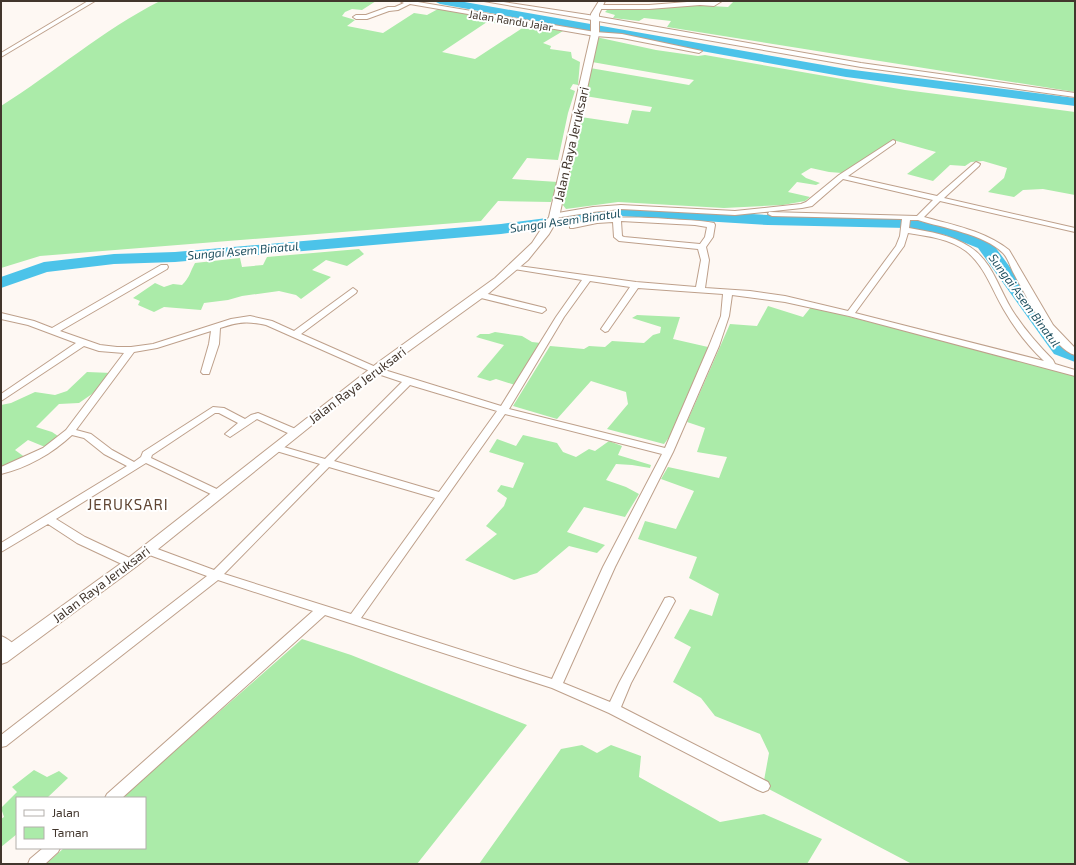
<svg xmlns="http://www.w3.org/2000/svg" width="1076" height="865" font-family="'Exo 2',sans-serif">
<rect width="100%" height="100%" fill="#fef8f3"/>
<path fill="#abeba9" d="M 160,1 L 376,1 L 362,10 L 352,9 L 345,12 L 342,16 L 355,20 L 347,26 L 383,33 L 414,13 L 427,15 L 438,9 L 506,21 L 501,24 L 487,22 L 442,52 L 475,59 L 527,25 L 563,31 L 543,43 L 551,46 L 550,49 L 571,52 L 572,58 L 580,62 L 578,85 L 573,84 L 570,89 L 575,91 L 568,113 L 558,160 L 527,158 L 512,179 L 558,182 L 551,202 L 498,201 L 481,221 L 40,256 L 1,268 L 1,106 C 55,72 103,30 160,1 Z
M 734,1 L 1075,1 L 1075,92 L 667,27 L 671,21 L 644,18 L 639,21 L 613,18 L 615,15 L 605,12 L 609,8 L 694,5 L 728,7 Z
M 596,37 L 656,50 L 698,56 L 705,55 L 905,90 L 1075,112 L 1075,195 L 1043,189 L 1023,190 L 1014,197 L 988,192 L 1004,178 L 1007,168 L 983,161 L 971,162 L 965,166 L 950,165 L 933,181 L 907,174 L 936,152 L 893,140 L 842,173 L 829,172 L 811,168 L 801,174 L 806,178 L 820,183 L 816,185 L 797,182 L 788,192 L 810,197 L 805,201 L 783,205 L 724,208 L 618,202 L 566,209 L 562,204 L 581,117 L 628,124 L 632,110 L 650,112 L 652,107 L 585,96 L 590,68 L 689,85 L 694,80 L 592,62 Z
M 359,249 L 364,254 L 347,266 L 326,260 L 312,270 L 331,277 L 301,299 L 296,295 L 279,291 L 242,296 L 228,300 L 204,303 L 201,310 L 164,307 L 154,312 L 138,305 L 140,301 L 133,298 L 155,283 L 164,287 L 173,284 L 182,285 C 190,277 190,272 195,263 L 240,258 L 242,267 L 263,265 L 267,257 Z
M 768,306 L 803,317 L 811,307 L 968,347 L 1075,376 L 1075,864 L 912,864 L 763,786 L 769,753 L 760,734 L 715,716 L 701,698 L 673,682 L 691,647 L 674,638 L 690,609 L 712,616 L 719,594 L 689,578 L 697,557 L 638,539 L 645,521 L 676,529 L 694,491 L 661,479 L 668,467 L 719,478 L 727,457 L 697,452 L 705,428 L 687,422 L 730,324 L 757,326 Z
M 637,315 L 680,317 L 673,339 L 708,347 L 670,436 L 664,444 L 607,429 L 628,404 L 626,392 L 591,381 L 557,419 L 513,406 L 550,346 L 584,349 L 589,346 L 605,347 L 612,341 L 644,343 L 653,335 L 660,333 L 661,327 L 632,318 Z
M 495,332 L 522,336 L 532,342 L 541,343 L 515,385 L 496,379 L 490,381 L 477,377 L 504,345 L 476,337 L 480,334 L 489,334 Z
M 87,372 L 112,373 L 92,394 L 79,403 L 59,404 L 36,427 L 52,432 L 61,438 L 45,447 L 28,440 L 15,450 L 26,458 L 1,469 L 1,405 L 11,403 L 35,392 L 55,395 L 67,391 Z
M 523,435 L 557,443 L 563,452 L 576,457 L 589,449 L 595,451 L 609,441 L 622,446 L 618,455 L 651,465 L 650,468 L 632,465 L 616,464 L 606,480 L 626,487 L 639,494 L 625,517 L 584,507 L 567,532 L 605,545 L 597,553 L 569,546 L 537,573 L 514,580 L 465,560 L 497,534 L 486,526 L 504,506 L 507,498 L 497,491 L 501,485 L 513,488 L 524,463 L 489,452 L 497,439 L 516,446 Z
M 302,639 L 351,655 L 527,725 L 417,864 L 46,864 L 64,848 L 145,848 L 145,798 L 121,798 Z
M 582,745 L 597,753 L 611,745 L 641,756 L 639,777 L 720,822 L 764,814 L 822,839 L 807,864 L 479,864 L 561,749 Z
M 34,770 L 47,777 L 59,771 L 68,778 L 47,798 L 17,798 L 17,834 L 1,847 L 1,819 L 4,817 L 1,808 L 17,792 L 12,787 Z"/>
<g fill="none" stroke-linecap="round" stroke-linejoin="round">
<path fill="#4cc3e9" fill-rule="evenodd" d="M 434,1 L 459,1 L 846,69 L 1075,98 L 1075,106 L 846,77 L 440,4 Z
M 620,206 L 768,215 L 907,218 L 955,228 L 990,240 L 1068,346 L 1075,349 L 1075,362 L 1054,354 L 978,248 L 945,235 L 907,228 L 768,225 L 620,216 L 578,224 L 501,234 L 175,262 L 114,264 L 47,272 L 1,288 L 1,277 L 44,262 L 114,254 L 175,252 L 501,224 L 578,214 Z"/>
<defs>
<path id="minor" d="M 88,1 L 95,1 L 1,57 L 1,53 Z
M 400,1 L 412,1 L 595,32 L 622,34 L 702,51 L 699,53 L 622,38 L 595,36 L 410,4 L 398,10 L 389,11 L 367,19 L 356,19 L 353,17 L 356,15 L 366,15 L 388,7 L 395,7 L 404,3 Z
M 484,1 L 497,1 L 595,16 L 861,63 L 1075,93 L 1075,97 L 861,67 Z
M 700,1 L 722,1 L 714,6 L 700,5 L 649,9 L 600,9 L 597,7 L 600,5 L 649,5 Z
M 893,140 L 895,141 L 895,143 L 848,176 L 937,196 L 976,162 L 980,164 L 979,166 L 944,198 L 1075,228 L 1075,232 L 940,201 L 924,217 C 953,225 985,231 1009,250 L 1053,325 L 1075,348 L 1075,355 C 1052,349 1024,292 1013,272 C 1010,266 1008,258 1003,253 C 984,234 943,228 918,220 L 910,220 L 909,228 C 930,232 952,235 970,247 C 992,261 999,289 1012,310 C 1024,329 1038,345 1053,360 L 1055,364 L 1075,370 L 1075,376 L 849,316 L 785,302 L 732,295 L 729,316 L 719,346 L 673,452 L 615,567 L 563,683 L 610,702 L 619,683 L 665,598 L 669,597 L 673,598 L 675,601 L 631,683 L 621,707 L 768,782 L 770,786 L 768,790 L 763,792 L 758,790 L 609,713 L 552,688 L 325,615 L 122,798 L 105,798 L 107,794 L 313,611 L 218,580 L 6,746 L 1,747 L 1,735 L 207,576 L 144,553 L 142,550 L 144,547 L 152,547 L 214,570 L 320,464 L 273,450 L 272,448 L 273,446 L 277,445 L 325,459 L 402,382 L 372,372 L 266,325 C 247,321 239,322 220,328 L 219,344 L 209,374 L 203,374 L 201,372 L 209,344 L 211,331 L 157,348 L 134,352 L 76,430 L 91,434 L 112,450 L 134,462 L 141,457 L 143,452 L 213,407 L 224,408 L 245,419 L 251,415 L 258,413 L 298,430 L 299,432 L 298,434 L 290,434 L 257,419 L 230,437 L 225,434 L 238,423 L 219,413 L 215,413 L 152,455 L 151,458 L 223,492 L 224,494 L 223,496 L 215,496 L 146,463 L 56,519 L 85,537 L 134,560 L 136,563 L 134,566 L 126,566 L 77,543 L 48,524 L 1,552 L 1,543 L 127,466 L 104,454 L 84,438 L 72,435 C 53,453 27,468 1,474 L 1,467 L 43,448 L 66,430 L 124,353 L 99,351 L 84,346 L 1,401 L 1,394 L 76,343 L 28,325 L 1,319 L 1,313 L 34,321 L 52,328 L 161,265 L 167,265 L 168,267 L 167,269 L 60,331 L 100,345 L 117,347 L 131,347 L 153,344 L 231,319 L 250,316 L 272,321 L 294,331 L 353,288 L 357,291 L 356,293 L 301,334 L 378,368 L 501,406 L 556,317 L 582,280 L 514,269 L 510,267 L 511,265 L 636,282 L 696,287 L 701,260 L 698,249 L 619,241 L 614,237 L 613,222 L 597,223 L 573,228 L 570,228 L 570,224 C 604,216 633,217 668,219 C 683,220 699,220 714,223 L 715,225 L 713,237 L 706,247 L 709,260 L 705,288 L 750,291 L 785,296 L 848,311 L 896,246 L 900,236 L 902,219 L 772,216 L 768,214 L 769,212 L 917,216 L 933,200 L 843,179 L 812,206 L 802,208 L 735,215 L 621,209 L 593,212 L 555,218 L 551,216 L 552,214 L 593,207 L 621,205 L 735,211 L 801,204 L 806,202 L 839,175 ZM 621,221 L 695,225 L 707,227 L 705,237 L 700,244 L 624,237 L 622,236 ZM 908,233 C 928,236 950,239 966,251 C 985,266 992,290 1004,310 C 1015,329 1028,346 1044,361 L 855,313 L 904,246 ZM 590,281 L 630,287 L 601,329 L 605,332 L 608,331 L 638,288 L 723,294 L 721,316 L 709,346 L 665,448 L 509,409 L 564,317 ZM 410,385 L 497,411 L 439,492 L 334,461 ZM 505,414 L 662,454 L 603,567 L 552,679 L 361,618 ZM 329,467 L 435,498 L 351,614 L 224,574 Z
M 480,292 L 545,308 L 546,310 L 542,313 L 477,297 L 476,295 Z
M 1,636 C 7,638 15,644 18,650 L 16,653 C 9,655 6,652 1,648 Z
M 43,848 L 60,848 L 58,852 L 45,864 L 28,864 L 30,859 Z"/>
<path id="tertiary" d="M 599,1 L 605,1 L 599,14 L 599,34 L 559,217 L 549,234 L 528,260 L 489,293 L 388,366 L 322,417 L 137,566 L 7,662 L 1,664 L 1,650 L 127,559 L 380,361 L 495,278 L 532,243 L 549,217 L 591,34 L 591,14 Z"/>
</defs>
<use href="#minor" stroke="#bea08b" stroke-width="2"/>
<use href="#tertiary" stroke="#bea08b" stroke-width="2"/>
<use href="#minor" fill="#fff" fill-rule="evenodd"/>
<use href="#tertiary" fill="#fff" fill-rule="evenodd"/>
</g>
<g text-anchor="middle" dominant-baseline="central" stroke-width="4" stroke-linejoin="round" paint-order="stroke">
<g font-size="11" fill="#42362d" stroke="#fff">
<text transform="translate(511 20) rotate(9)">Jalan Randu Jajar</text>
</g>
<g font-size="12" font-style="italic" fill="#1f5060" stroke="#fff">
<text transform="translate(565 220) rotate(-8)">Sungai Asem Binatul</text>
<text transform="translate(243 250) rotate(-5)">Sungai Asem Binatul</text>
<text transform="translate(1025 300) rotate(54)">Sungai Asem Binatul</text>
</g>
<g font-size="13" fill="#42362d" stroke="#fff">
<text transform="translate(571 144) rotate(-77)">Jalan Raya Jeruksari</text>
<text transform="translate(357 385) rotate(-37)">Jalan Raya Jeruksari</text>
<text transform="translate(101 584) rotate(-37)">Jalan Raya Jeruksari</text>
</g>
<g font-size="15" letter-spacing="1" fill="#604634" stroke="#fff">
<text x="128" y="504">JERUKSARI</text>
</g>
</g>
<rect width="1076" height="865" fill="none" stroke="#42362d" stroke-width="4"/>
<rect x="16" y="797" width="130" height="52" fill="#ffffff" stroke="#b3afab"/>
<rect x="24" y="810" width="20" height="6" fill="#ffffff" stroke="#b3afab"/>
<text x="52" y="817" font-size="12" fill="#42362d">Jalan</text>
<rect x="24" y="827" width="20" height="12" fill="#abeba9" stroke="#b3afab"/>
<text x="52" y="837" font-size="12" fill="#42362d">Taman</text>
</svg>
